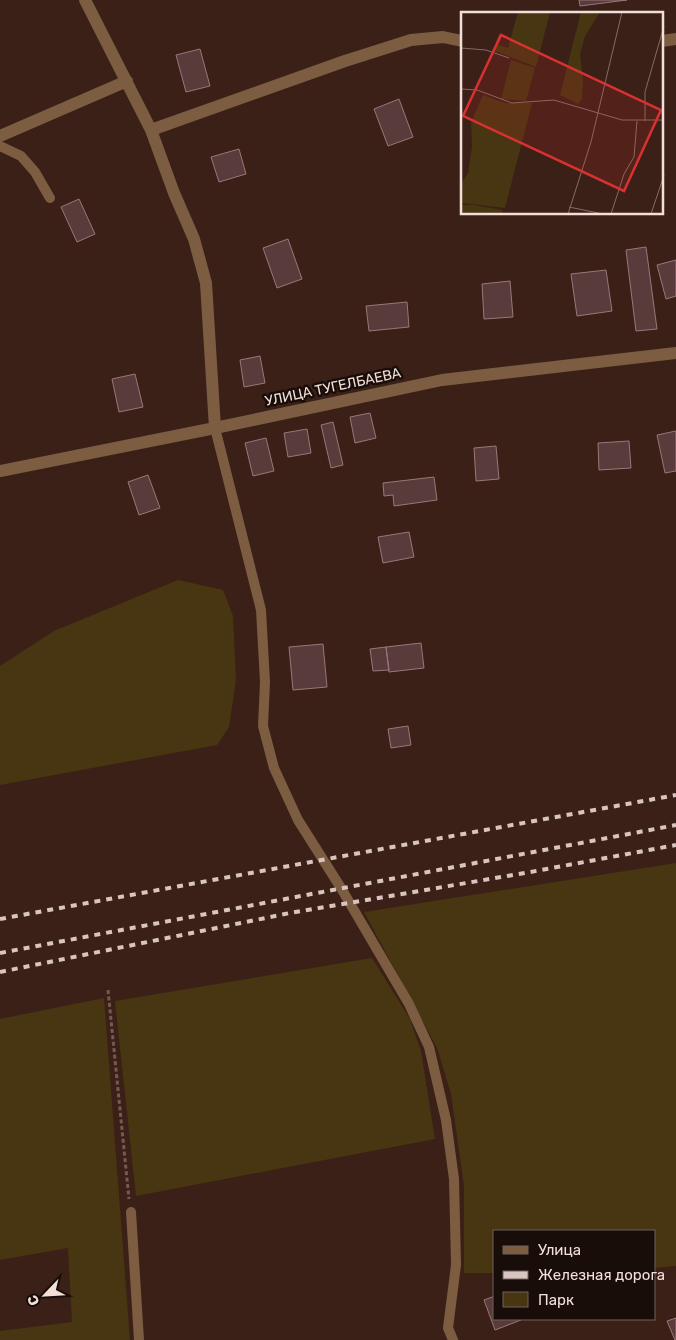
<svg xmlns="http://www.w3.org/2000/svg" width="676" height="1340" font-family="Rubik,sans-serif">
<rect width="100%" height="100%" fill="#3b2017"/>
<path fill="#473611" d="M 178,580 L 223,590 L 233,616 L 236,680 L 229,727 L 217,745 L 0,785 L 0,666 L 54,631 Z
M 676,863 L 676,1266 L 655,1268 L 655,1231 L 495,1231 L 495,1273 L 464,1273 L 464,1186 L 451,1094 L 437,1048 L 364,912 Z
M 372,958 L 410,1019 L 421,1051 L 435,1139 L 136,1196 L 115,1001 Z
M 104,998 L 130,1340 L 0,1340 L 0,1331 L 72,1322 L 68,1248 L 0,1260 L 0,1019 Z"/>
<path fill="#5a3b3c" stroke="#9a7778" d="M 579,0 L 627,0 L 580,6 Z
M 200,49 L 210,86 L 186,92 L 176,55 Z
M 399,99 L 413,137 L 388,146 L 374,109 Z
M 239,149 L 246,174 L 219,182 L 211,157 Z
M 79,199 L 95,234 L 77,242 L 61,207 Z
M 288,239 L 302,279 L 277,288 L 263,248 Z
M 646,247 L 657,329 L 636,331 L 626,250 Z
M 676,260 L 676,296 L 666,299 L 657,265 Z
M 606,270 L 612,311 L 577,316 L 571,274 Z
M 510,281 L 513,317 L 484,319 L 482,284 Z
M 407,302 L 409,327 L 369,331 L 366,306 Z
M 260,356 L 265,383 L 244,387 L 240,360 Z
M 135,374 L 143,407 L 119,412 L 112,379 Z
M 370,413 L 376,438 L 355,443 L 350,417 Z
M 333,422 L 343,465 L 331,468 L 321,425 Z
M 307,429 L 311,453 L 288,457 L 284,433 Z
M 676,431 L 676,471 L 665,473 L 657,435 Z
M 266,438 L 274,471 L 253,476 L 245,443 Z
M 629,441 L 631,468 L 599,470 L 598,443 Z
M 496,446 L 499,479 L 476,481 L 474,448 Z
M 148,475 L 160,508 L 139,515 L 128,482 Z
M 434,477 L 437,500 L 394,506 L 393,495 L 384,496 L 383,483 Z
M 409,532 L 414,557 L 383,563 L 378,537 Z
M 421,643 L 424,668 L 389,672 L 386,647 Z
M 323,644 L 327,687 L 293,690 L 289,647 Z
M 386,647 L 389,670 L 373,671 L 370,649 Z
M 408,726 L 411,745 L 391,748 L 388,729 Z
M 495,1296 L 495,1319 L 521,1319 L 521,1320 L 495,1330 L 484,1300 Z
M 676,1318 L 676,1340 L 675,1340 L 667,1321 Z"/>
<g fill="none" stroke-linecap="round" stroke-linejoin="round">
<path stroke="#735a52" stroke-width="3" stroke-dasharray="4 2.5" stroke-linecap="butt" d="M 108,990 L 129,1199"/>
<path stroke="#7d5d42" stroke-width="10" d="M 0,146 L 21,156 L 35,172 L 50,198
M 215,428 L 261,610 L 265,682 L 263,726 L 274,768 L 298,820 L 341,888 L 409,1004 L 429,1047 L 446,1120 L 454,1179 L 456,1265 L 448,1328 L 453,1340
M 131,1212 L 139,1340"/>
<path stroke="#7d5d42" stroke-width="12" d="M 85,0 L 151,130 L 174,193 L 194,239 L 206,283 L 215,428
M 662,41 L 676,39
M 151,130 L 345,61 L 411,40 L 443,37 L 462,41
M 0,136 L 127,81
M 0,471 L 215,428 L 442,380 L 676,353"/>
<path stroke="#d9c5bf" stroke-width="4" stroke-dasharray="6 6" stroke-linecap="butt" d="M 0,919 L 676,795
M 0,953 L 676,825
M 0,972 L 290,913 L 525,873 L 676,845"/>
</g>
<g text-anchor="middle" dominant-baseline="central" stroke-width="5" stroke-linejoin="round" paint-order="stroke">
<g font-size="14" fill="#f2dfd9" stroke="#190d09">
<text transform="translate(333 387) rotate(-12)">УЛИЦА ТУГЕЛБАЕВА</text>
</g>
</g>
<g transform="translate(461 12)">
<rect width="202" height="202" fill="#3b2017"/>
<path d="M 57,0 L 89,0 L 75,55 L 32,38 L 38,22 L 41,23 L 38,33 L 47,36 ZM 120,0 L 139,0 L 124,24 L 119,42 L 122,69 L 121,87 L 117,92 L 99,83 ZM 50,48 L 74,56 L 65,89 L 40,87 ZM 22,83 L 44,91 L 71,91 L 44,196 L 0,191 L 0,172 L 7,161 L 11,135 L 10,111 ZM 0,193 L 12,193 L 42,198 L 41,202 L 0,202 Z" fill="#473611"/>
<path fill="none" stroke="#846c65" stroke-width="1" d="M 0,36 L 25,38 L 48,46M 0,77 L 16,78 L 51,91 L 93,88 L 161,108 L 203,108M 184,109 L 184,80 L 203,14M 108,195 L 142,202M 107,202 L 130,130 L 161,0M 150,202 L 163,162 L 173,145 L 176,109M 190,202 L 203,163"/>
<path fill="#d73131" fill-opacity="0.15" stroke="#d73131" stroke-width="2.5" d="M 40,23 L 200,98 L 163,179 L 2,104 Z"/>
<rect width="202" height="202" fill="none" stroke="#f2dfd9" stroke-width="2.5"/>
</g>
<rect x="493" y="1230" width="162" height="90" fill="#190d09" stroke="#70615c"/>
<rect x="503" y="1246" width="25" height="8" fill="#7d5d42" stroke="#70615c"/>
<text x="538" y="1255" font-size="15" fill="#f2dfd9">Улица</text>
<rect x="503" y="1271" width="25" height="8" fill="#d9c5bf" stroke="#70615c"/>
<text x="538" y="1280" font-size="15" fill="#f2dfd9">Железная дорога</text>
<rect x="503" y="1292" width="25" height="15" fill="#473611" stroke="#70615c"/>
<text x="538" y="1305" font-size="15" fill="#f2dfd9">Парк</text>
<g transform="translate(45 1295) rotate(245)" stroke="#190d09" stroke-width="4" paint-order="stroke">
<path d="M0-4L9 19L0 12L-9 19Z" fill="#f2dfd9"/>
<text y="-8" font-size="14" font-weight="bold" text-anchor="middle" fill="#f2dfd9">С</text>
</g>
</svg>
